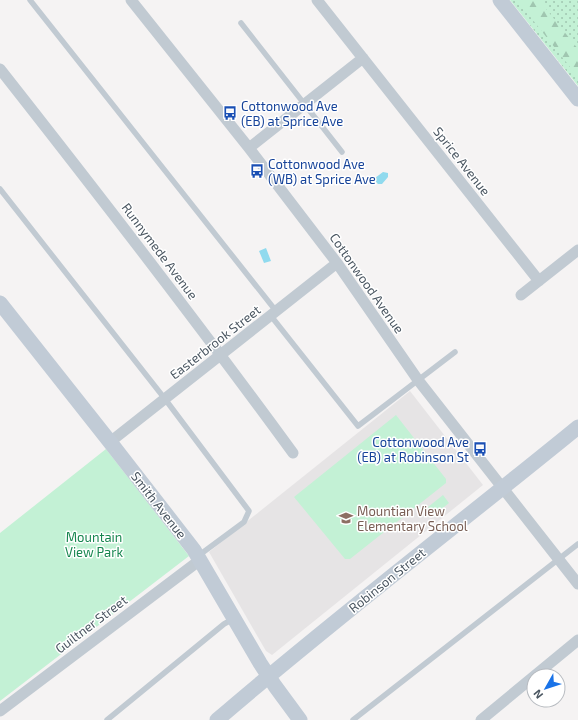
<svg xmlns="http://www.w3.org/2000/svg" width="578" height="720" font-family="'Exo 2',sans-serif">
<defs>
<pattern id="grass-dots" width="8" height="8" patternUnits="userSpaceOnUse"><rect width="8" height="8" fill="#c3f1d5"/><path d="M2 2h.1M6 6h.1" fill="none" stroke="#a0c6b0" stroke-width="1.8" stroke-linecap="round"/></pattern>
<pattern id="forest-firs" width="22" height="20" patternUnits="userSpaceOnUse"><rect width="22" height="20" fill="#c3f1d5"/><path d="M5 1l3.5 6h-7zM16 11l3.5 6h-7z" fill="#a0c6b0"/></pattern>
</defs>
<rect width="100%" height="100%" fill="#f5f3f3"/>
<path fill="#e6e4e5" d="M 410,391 L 483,485 L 272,655 L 266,651 L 209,552 Z"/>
<path fill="url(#grass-dots)" d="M 510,0 L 578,0 L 578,86 Z"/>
<path fill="url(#forest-firs)" d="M 517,0 L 539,0 L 578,49 L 578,77 Z"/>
<path fill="#c3f1d5" d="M 396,415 L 446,479 L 446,483 L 350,559 L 345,559 L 294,497 Z
M 106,449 L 189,556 L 0,701 L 0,533 Z
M 443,495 L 449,503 L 434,515 L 428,507 Z"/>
<path fill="#90daee" d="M 383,172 L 388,173 L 388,177 L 382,184 L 378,184 L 375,181 L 375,178 Z
M 266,248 L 271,261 L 264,263 L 259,251 Z"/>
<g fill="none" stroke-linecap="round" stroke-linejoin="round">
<path stroke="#c1cad2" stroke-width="5.5" d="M 30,0 L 276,311
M 241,23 L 342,152
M 0,189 L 165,399 L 249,511 L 244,522 L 198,556
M 271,316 L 358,426 L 455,352
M 107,720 L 224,624 L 233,619
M 353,720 L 578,544"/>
<path stroke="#c1cad2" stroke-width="11" d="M 131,0 L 249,148 L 337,263 L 418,380 L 578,584
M 317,0 L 539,281
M 0,69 C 100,196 198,323 293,453
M 249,148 L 363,58
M 521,295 L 578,250
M 110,442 L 337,263
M 0,711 L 200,560
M 481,720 L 578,640"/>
<path stroke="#c1cbd6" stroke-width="15" d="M 500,0 L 578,99
M 0,303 L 110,442 L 194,550 L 260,663 L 275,686 L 300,720
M 217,720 C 334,619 458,525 578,427"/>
</g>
<defs>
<symbol id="bus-bare" viewBox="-9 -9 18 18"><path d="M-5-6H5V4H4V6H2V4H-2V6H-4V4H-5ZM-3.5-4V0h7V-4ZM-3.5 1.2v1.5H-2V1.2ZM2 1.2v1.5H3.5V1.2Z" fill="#1a4fb4" stroke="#fff" stroke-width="2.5" paint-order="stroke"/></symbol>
<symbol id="school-bare" viewBox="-9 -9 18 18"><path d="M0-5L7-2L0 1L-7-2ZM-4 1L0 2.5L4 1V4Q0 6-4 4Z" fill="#8d6e63" stroke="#fff" stroke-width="2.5" paint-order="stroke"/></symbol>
</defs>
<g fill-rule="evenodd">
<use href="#bus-bare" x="220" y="103" width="20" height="20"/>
<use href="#bus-bare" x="247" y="161" width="20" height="20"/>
<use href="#bus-bare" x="470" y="439" width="20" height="20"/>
<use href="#school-bare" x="336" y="508" width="20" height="20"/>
</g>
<g text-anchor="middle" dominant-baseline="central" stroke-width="3" stroke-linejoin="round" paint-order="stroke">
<g font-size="13" fill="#164399" stroke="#fff" text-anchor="start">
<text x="241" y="106">Cottonwood Ave<tspan x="241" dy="15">(EB) at Sprice Ave</tspan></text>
<text x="268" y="164">Cottonwood Ave<tspan x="268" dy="15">(WB) at Sprice Ave</tspan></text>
<text x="469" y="442" text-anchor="end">Cottonwood Ave<tspan x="469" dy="15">(EB) at Robinson St</tspan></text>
</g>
<g font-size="13" fill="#4a5661" stroke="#fff">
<text transform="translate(462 161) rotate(52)">Sprice Avenue</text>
<text transform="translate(160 251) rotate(53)">Runnymede Avenue</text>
<text transform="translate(367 283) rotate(55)">Cottonwood Avenue</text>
<text transform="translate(215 342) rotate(-38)">Easterbrook Street</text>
<text transform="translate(159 505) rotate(52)">Smith Avenue</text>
<text transform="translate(387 580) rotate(-39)">Robinson Street</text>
<text transform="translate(91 624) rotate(-37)">Guiltner Street</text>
</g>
<g font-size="13" fill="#785e54" stroke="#fff" text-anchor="start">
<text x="357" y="511">Mountian View<tspan x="357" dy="15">Elementary School</tspan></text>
</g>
<g font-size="13" fill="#17864f" stroke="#fff">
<text x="94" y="537">Mountain<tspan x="94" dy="15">View Park</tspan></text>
</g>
</g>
<g transform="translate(546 688) rotate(231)"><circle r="19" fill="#ffffff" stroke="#b7bbc0"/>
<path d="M0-3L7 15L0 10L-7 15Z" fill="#1a73e8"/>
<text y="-6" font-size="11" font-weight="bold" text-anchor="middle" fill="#4a5661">N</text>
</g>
</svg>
